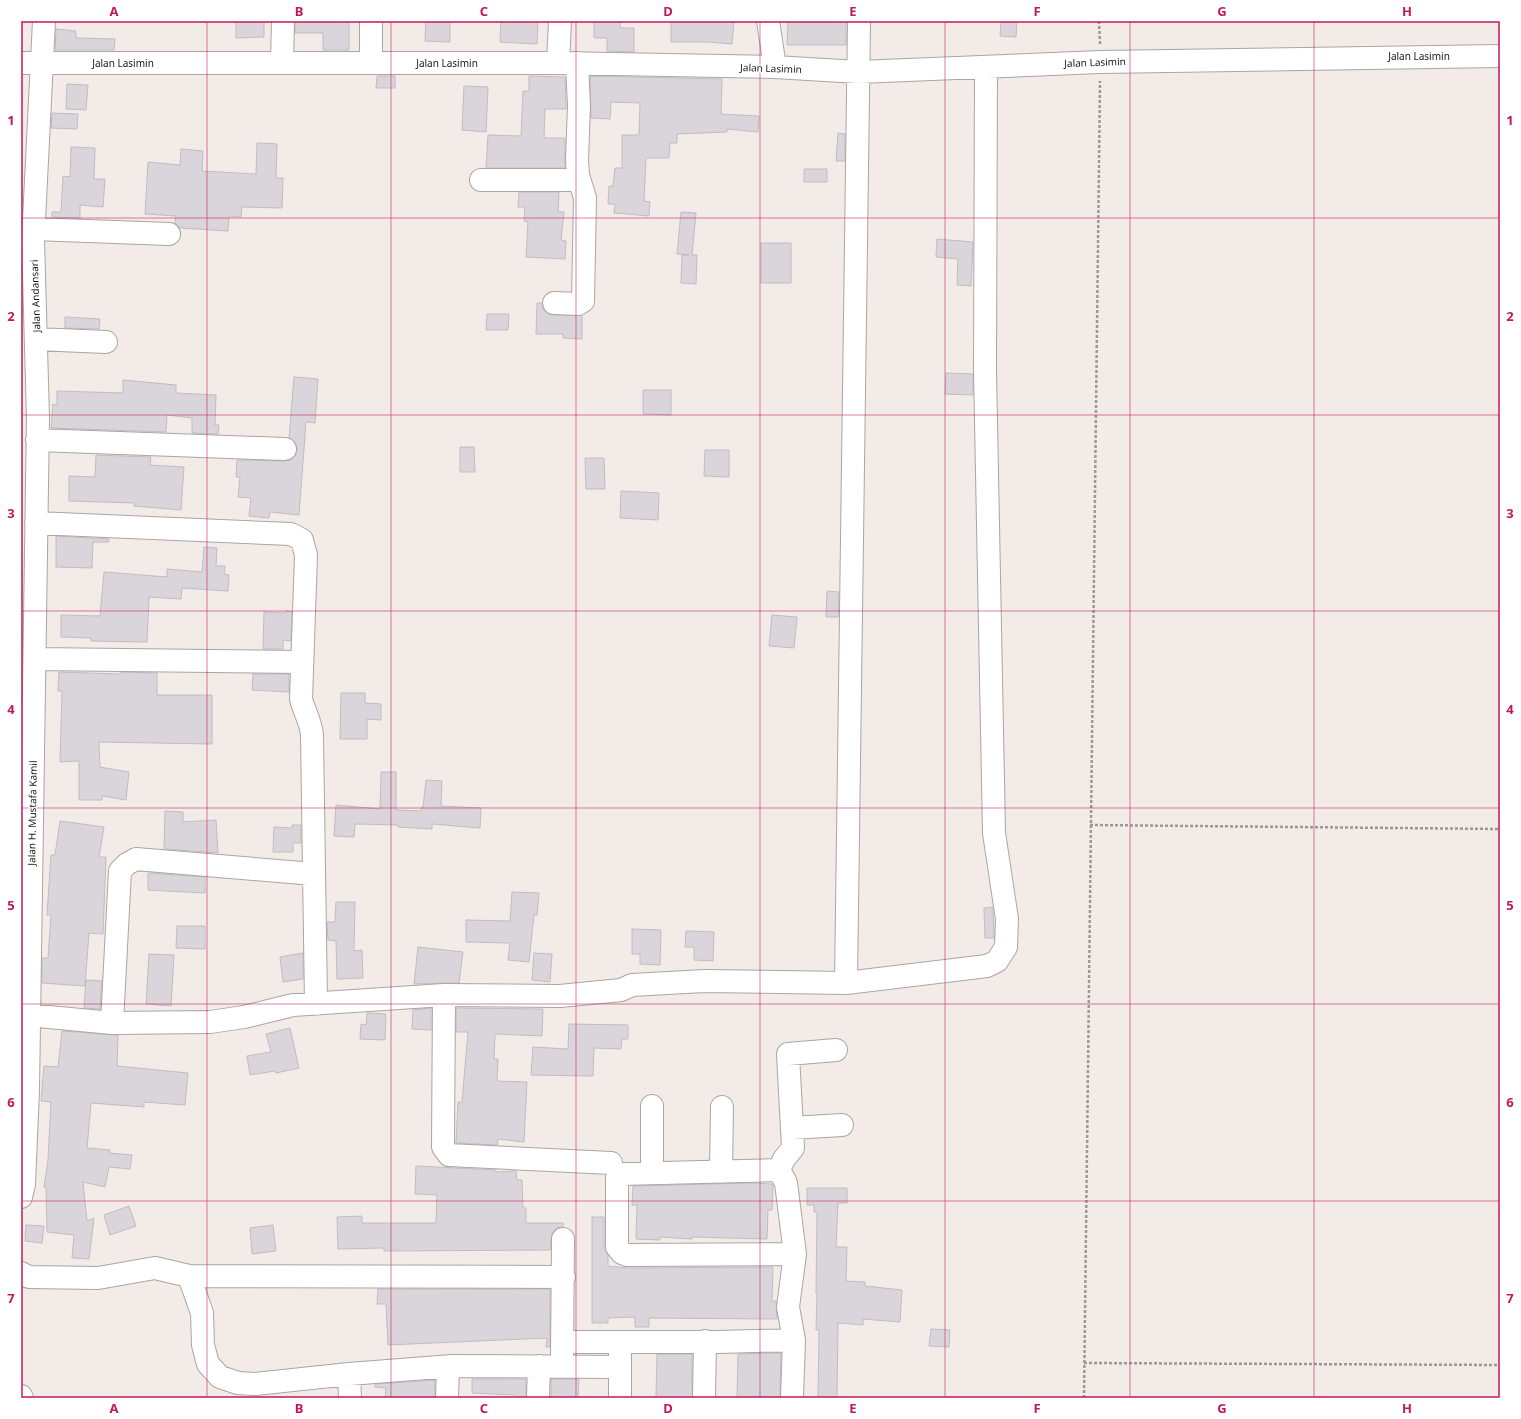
<svg xmlns="http://www.w3.org/2000/svg" width="1521" height="1419" font-family="'Noto Sans',sans-serif">
<rect width="100%" height="100%" fill="#f2ebe7"/>
<path fill="#dad5db" stroke="#c1bcc2" d="M 236,21 L 264,21 L 264,37 L 236,38 Z
M 295,21 L 349,21 L 349,50 L 323,50 L 323,33 L 295,33 Z
M 426,21 L 450,21 L 450,42 L 425,41 Z
M 501,21 L 538,21 L 537,44 L 500,42 Z
M 594,21 L 620,21 L 620,28 L 634,28 L 634,52 L 607,51 L 607,38 L 594,38 Z
M 671,21 L 734,21 L 732,44 L 708,42 L 671,42 Z
M 788,21 L 846,21 L 846,45 L 787,45 Z
M 1001,21 L 1017,21 L 1016,37 L 1000,36 Z
M 56,29 L 76,31 L 76,38 L 115,39 L 114,50 L 55,50 Z
M 377,76 L 395,76 L 395,88 L 376,88 Z
M 529,76 L 565,77 L 566,109 L 545,109 L 544,138 L 565,138 L 565,168 L 486,168 L 488,135 L 521,136 L 523,91 L 529,91 Z
M 590,76 L 722,79 L 721,114 L 759,116 L 758,132 L 727,129 L 727,132 L 677,134 L 677,143 L 670,143 L 669,158 L 646,158 L 644,201 L 650,202 L 649,216 L 614,213 L 615,204 L 608,204 L 609,186 L 613,186 L 615,168 L 622,168 L 622,135 L 639,135 L 640,103 L 611,102 L 610,119 L 591,118 Z
M 67,84 L 88,85 L 86,110 L 66,109 Z
M 464,86 L 488,87 L 486,132 L 462,130 Z
M 52,113 L 78,114 L 77,129 L 51,128 Z
M 838,133 L 845,134 L 845,161 L 836,161 Z
M 257,143 L 277,144 L 276,178 L 283,178 L 282,208 L 242,207 L 241,217 L 229,216 L 228,231 L 180,228 L 175,223 L 176,216 L 145,214 L 148,162 L 180,165 L 181,149 L 203,151 L 202,171 L 256,174 Z
M 71,147 L 95,148 L 94,179 L 105,179 L 103,207 L 80,205 L 80,218 L 52,217 L 52,212 L 61,212 L 63,176 L 70,177 Z
M 804,169 L 827,169 L 827,182 L 804,182 Z
M 519,192 L 559,192 L 558,212 L 564,212 L 561,240 L 566,241 L 565,259 L 526,257 L 528,222 L 524,221 L 525,207 L 518,207 Z
M 681,212 L 696,213 L 692,255 L 697,255 L 696,284 L 681,283 L 682,255 L 689,255 L 677,254 Z
M 937,239 L 973,242 L 971,286 L 957,285 L 958,259 L 936,257 Z
M 761,243 L 791,243 L 791,283 L 761,283 Z
M 537,303 L 542,303 L 543,309 L 548,314 L 553,315 L 582,315 L 582,339 L 563,338 L 563,334 L 536,334 Z
M 487,314 L 509,314 L 508,330 L 486,330 Z
M 65,317 L 100,319 L 99,329 L 65,328 Z
M 946,373 L 973,374 L 973,395 L 945,394 Z
M 294,377 L 318,379 L 315,423 L 306,422 L 299,515 L 270,512 L 269,518 L 249,516 L 251,498 L 238,497 L 240,477 L 236,477 L 237,460 L 285,461 L 290,460 L 295,456 L 297,450 L 296,444 L 289,438 Z
M 123,380 L 176,385 L 176,393 L 216,395 L 215,425 L 219,425 L 218,434 L 192,433 L 192,418 L 167,415 L 166,432 L 51,428 L 53,404 L 57,405 L 57,391 L 123,393 Z
M 643,390 L 671,390 L 671,415 L 643,414 Z
M 460,447 L 474,447 L 475,472 L 460,472 Z
M 705,450 L 729,450 L 729,477 L 704,476 Z
M 96,455 L 151,457 L 150,465 L 184,467 L 181,510 L 134,506 L 134,503 L 69,501 L 69,476 L 95,477 Z
M 585,458 L 604,458 L 605,489 L 586,489 Z
M 621,491 L 659,493 L 658,520 L 620,518 Z
M 56,536 L 109,539 L 109,542 L 93,542 L 92,568 L 56,567 Z
M 204,547 L 217,548 L 216,566 L 225,566 L 224,574 L 229,575 L 228,591 L 182,588 L 181,599 L 149,597 L 147,642 L 91,641 L 91,638 L 61,637 L 61,615 L 100,616 L 104,572 L 167,577 L 167,569 L 202,572 Z
M 827,591 L 839,592 L 838,617 L 826,617 Z
M 286,611 L 292,612 L 291,641 L 283,640 L 283,649 L 263,649 L 264,612 L 286,613 Z
M 772,615 L 797,617 L 794,648 L 769,646 Z
M 59,672 L 121,674 L 121,672 L 157,673 L 157,695 L 212,695 L 212,744 L 99,742 L 100,767 L 129,772 L 126,800 L 102,796 L 102,800 L 79,800 L 79,761 L 60,762 L 62,691 L 58,691 Z
M 253,674 L 289,674 L 289,692 L 252,690 Z
M 341,693 L 365,693 L 365,703 L 381,704 L 381,720 L 367,719 L 367,739 L 340,739 Z
M 381,772 L 396,772 L 396,810 L 421,811 L 422,807 L 423,807 L 426,780 L 442,781 L 441,806 L 481,808 L 480,828 L 432,824 L 432,829 L 398,827 L 398,825 L 355,824 L 354,837 L 334,836 L 336,805 L 380,809 Z
M 165,811 L 183,812 L 183,822 L 216,820 L 218,853 L 164,849 Z
M 60,821 L 104,827 L 99,857 L 106,857 L 103,934 L 89,933 L 85,986 L 42,983 L 42,958 L 48,958 L 51,915 L 47,915 L 51,855 L 55,855 Z
M 292,825 L 301,825 L 301,843 L 293,843 L 293,852 L 273,852 L 274,827 L 292,828 Z
M 148,873 L 205,877 L 205,893 L 148,890 Z
M 512,892 L 539,893 L 537,915 L 534,915 L 529,962 L 508,960 L 510,943 L 466,942 L 466,920 L 510,921 Z
M 336,902 L 355,902 L 354,951 L 362,950 L 363,978 L 337,979 L 336,941 L 328,940 L 327,922 L 335,922 Z
M 993,907 L 994,938 L 985,938 L 984,908 Z
M 177,926 L 205,926 L 205,949 L 176,948 Z
M 632,929 L 661,930 L 660,965 L 640,964 L 640,954 L 632,954 Z
M 686,931 L 714,932 L 713,961 L 694,960 L 694,947 L 685,947 Z
M 418,947 L 463,952 L 459,983 L 414,984 Z
M 303,953 L 303,979 L 283,982 L 280,957 Z
M 534,953 L 552,954 L 550,982 L 532,980 Z
M 149,954 L 174,955 L 171,1006 L 146,1004 Z
M 86,980 L 102,981 L 100,1009 L 84,1008 Z
M 431,1008 L 431,1030 L 412,1029 L 413,1010 Z
M 456,1008 L 543,1009 L 542,1036 L 495,1034 L 494,1059 L 498,1059 L 497,1081 L 527,1082 L 524,1142 L 498,1139 L 497,1145 L 456,1143 L 458,1102 L 462,1102 L 468,1032 L 456,1032 Z
M 367,1013 L 386,1014 L 385,1040 L 360,1039 L 361,1024 L 366,1025 Z
M 569,1024 L 628,1025 L 628,1039 L 622,1039 L 621,1049 L 594,1048 L 593,1076 L 531,1075 L 533,1047 L 568,1049 Z
M 290,1028 L 299,1068 L 276,1073 L 275,1071 L 250,1075 L 247,1056 L 271,1052 L 266,1034 Z
M 62,1031 L 118,1035 L 117,1066 L 188,1073 L 185,1105 L 144,1102 L 144,1107 L 91,1103 L 87,1148 L 110,1150 L 109,1153 L 132,1155 L 130,1169 L 109,1167 L 105,1187 L 83,1182 L 87,1221 L 94,1218 L 89,1259 L 72,1258 L 74,1235 L 47,1232 L 46,1187 L 44,1187 L 48,1160 L 51,1102 L 41,1101 L 44,1066 L 58,1067 Z
M 416,1166 L 496,1170 L 496,1172 L 516,1171 L 517,1180 L 522,1180 L 523,1208 L 526,1208 L 526,1223 L 563,1223 L 563,1227 L 557,1228 L 552,1233 L 550,1250 L 384,1251 L 384,1248 L 338,1249 L 337,1217 L 362,1216 L 362,1223 L 436,1223 L 437,1195 L 415,1194 Z
M 750,1183 L 772,1184 L 773,1186 L 772,1210 L 768,1210 L 767,1239 L 692,1237 L 692,1239 L 660,1237 L 660,1240 L 636,1239 L 637,1205 L 632,1205 L 633,1186 Z
M 807,1188 L 847,1188 L 847,1203 L 838,1203 L 836,1247 L 847,1247 L 846,1281 L 865,1282 L 865,1286 L 902,1290 L 900,1322 L 863,1319 L 863,1325 L 838,1323 L 837,1398 L 818,1398 L 819,1330 L 816,1330 L 817,1294 L 816,1294 L 817,1212 L 814,1212 L 814,1205 L 807,1205 Z
M 129,1206 L 136,1226 L 110,1235 L 104,1215 Z
M 592,1217 L 604,1217 L 604,1247 L 608,1255 L 608,1266 L 627,1268 L 773,1267 L 772,1301 L 776,1301 L 777,1319 L 649,1318 L 649,1327 L 635,1327 L 635,1317 L 608,1318 L 608,1323 L 592,1323 Z
M 26,1225 L 44,1226 L 42,1243 L 25,1241 Z
M 273,1225 L 276,1251 L 252,1254 L 250,1228 Z
M 378,1289 L 550,1289 L 550,1347 L 546,1347 L 547,1338 L 388,1345 L 386,1304 L 377,1304 Z
M 931,1329 L 950,1330 L 949,1347 L 929,1346 Z
M 781,1353 L 780,1398 L 737,1398 L 738,1354 Z
M 657,1354 L 692,1354 L 692,1398 L 656,1398 Z
M 472,1379 L 526,1379 L 526,1398 L 515,1398 L 515,1395 L 472,1393 Z
M 551,1379 L 579,1379 L 578,1398 L 551,1398 Z
M 435,1380 L 435,1398 L 385,1398 L 386,1388 L 375,1387 L 375,1384 Z"/>
<g fill="none" stroke-linecap="round" stroke-linejoin="round">
<defs>
<path id="minor" d="M 371,21 L 371,63
M 768,21 L 775,67
M 21,63 L 558,63 L 775,67 L 858,72 L 1100,62 L 1500,56
M 282,63 L 283,21
M 558,63 L 560,21
M 481,180 L 579,180
M 33,229 L 169,234
M 554,303 L 578,304 L 583,301 L 585,198 L 578,175 L 577,160 L 579,106 L 577,63
M 36,339 L 106,342
M 37,440 L 285,449
M 36,523 L 291,534 L 302,540 L 306,555 L 301,699 C 304,711 311,722 312,735 L 316,1004
M 35,659 L 302,662
M 846,983 L 859,21
M 444,995 L 443,1147 L 449,1155 L 611,1163
M 28,1015 L 112,1023 L 210,1022 L 244,1017 L 293,1005 L 444,995 L 560,996 L 621,990 L 632,985 L 704,981 L 846,983 L 987,966 L 997,961 L 1006,947 L 1007,919 L 994,833 L 985,370 L 986,67
M 112,1023 L 120,871 L 127,864 L 136,859 L 314,874
M 792,1128 L 842,1125
M 779,1170 L 784,1159 L 793,1148 L 788,1054 L 836,1050
M 721,1172 L 722,1107
M 652,1173 L 652,1106
M 21,1197 L 24,1184 L 28,1090 L 38,418 L 33,240 L 44,21
M 21,1273 L 29,1277 L 98,1278 L 155,1268 L 189,1276 L 202,1313 L 203,1345 L 208,1364 L 220,1377 L 238,1383 L 255,1384 L 349,1374 L 452,1366 L 620,1367
M 189,1276 L 564,1277
M 563,1342 L 718,1342 L 794,1340
M 562,1356 L 563,1239
M 349,1374 L 350,1398
M 21,1396 L 22,1398
M 447,1398 L 448,1367
M 538,1398 L 539,1366
M 620,1398 L 620,1353
M 704,1398 L 705,1341
M 792,1398 L 794,1340 L 788,1307 L 795,1254 L 786,1183 L 779,1170 L 621,1174 L 617,1178 L 617,1247 L 622,1253 L 627,1255 L 795,1254"/>
</defs>
<use href="#minor" stroke="#aca5a1" stroke-width="24"/>
<path stroke="#9d9895" stroke-width="2.5" stroke-dasharray="3 2" stroke-linecap="butt" d="M 1099,21 L 1100,44
M 1090,825 L 1500,829
M 1084,1363 L 1500,1365
M 1084,1398 L 1100,81"/>
<use href="#minor" stroke="#fff" stroke-width="22"/>
</g>
<path fill="none" stroke="#c2185b" stroke-width="1" stroke-opacity="0.55" d="M 207,21 L 207,1398M 391,21 L 391,1398M 576,21 L 576,1398M 760,21 L 760,1398M 945,21 L 945,1398M 1130,21 L 1130,1398M 1314,21 L 1314,1398M 21,218 L 1500,218M 21,415 L 1500,415M 21,611 L 1500,611M 21,808 L 1500,808M 21,1004 L 1500,1004M 21,1201 L 1500,1201"/>
<g text-anchor="middle" dominant-baseline="central" stroke-width="3" stroke-linejoin="round" paint-order="stroke">
<g font-size="10" fill="#181614" stroke="#fff">
<text x="1419" y="56">Jalan Lasimin</text>
<text transform="translate(1095 62) rotate(-2)">Jalan Lasimin</text>
<text x="123" y="63">Jalan Lasimin</text>
<text x="447" y="63">Jalan Lasimin</text>
<text transform="translate(771 68) rotate(2)">Jalan Lasimin</text>
<text transform="translate(35 296) rotate(-92)">Jalan Andansari</text>
<text transform="translate(32 813) rotate(-89)">Jalan H. Mustafa Kamil</text>
</g>
</g>
<rect width="1521" height="1419" fill="none" stroke="#ffffff" stroke-width="44"/>
<rect x="22" y="22" width="1477" height="1375" fill="none" stroke="#c2185b" stroke-width="1.5"/>
<g font-size="13" text-anchor="middle" font-weight="bold" fill="#c2185b">
<text x="114" y="16">A</text>
<text x="299" y="16">B</text>
<text x="484" y="16">C</text>
<text x="668" y="16">D</text>
<text x="853" y="16">E</text>
<text x="1037" y="16">F</text>
<text x="1222" y="16">G</text>
<text x="1407" y="16">H</text>
<text x="11" y="125">1</text>
<text x="1510" y="125">1</text>
<text x="11" y="321">2</text>
<text x="1510" y="321">2</text>
<text x="11" y="518">3</text>
<text x="1510" y="518">3</text>
<text x="11" y="714">4</text>
<text x="1510" y="714">4</text>
<text x="11" y="910">5</text>
<text x="1510" y="910">5</text>
<text x="11" y="1107">6</text>
<text x="1510" y="1107">6</text>
<text x="11" y="1303">7</text>
<text x="1510" y="1303">7</text>
<text x="114" y="1413">A</text>
<text x="299" y="1413">B</text>
<text x="484" y="1413">C</text>
<text x="668" y="1413">D</text>
<text x="853" y="1413">E</text>
<text x="1037" y="1413">F</text>
<text x="1222" y="1413">G</text>
<text x="1407" y="1413">H</text>
</g>
</svg>
